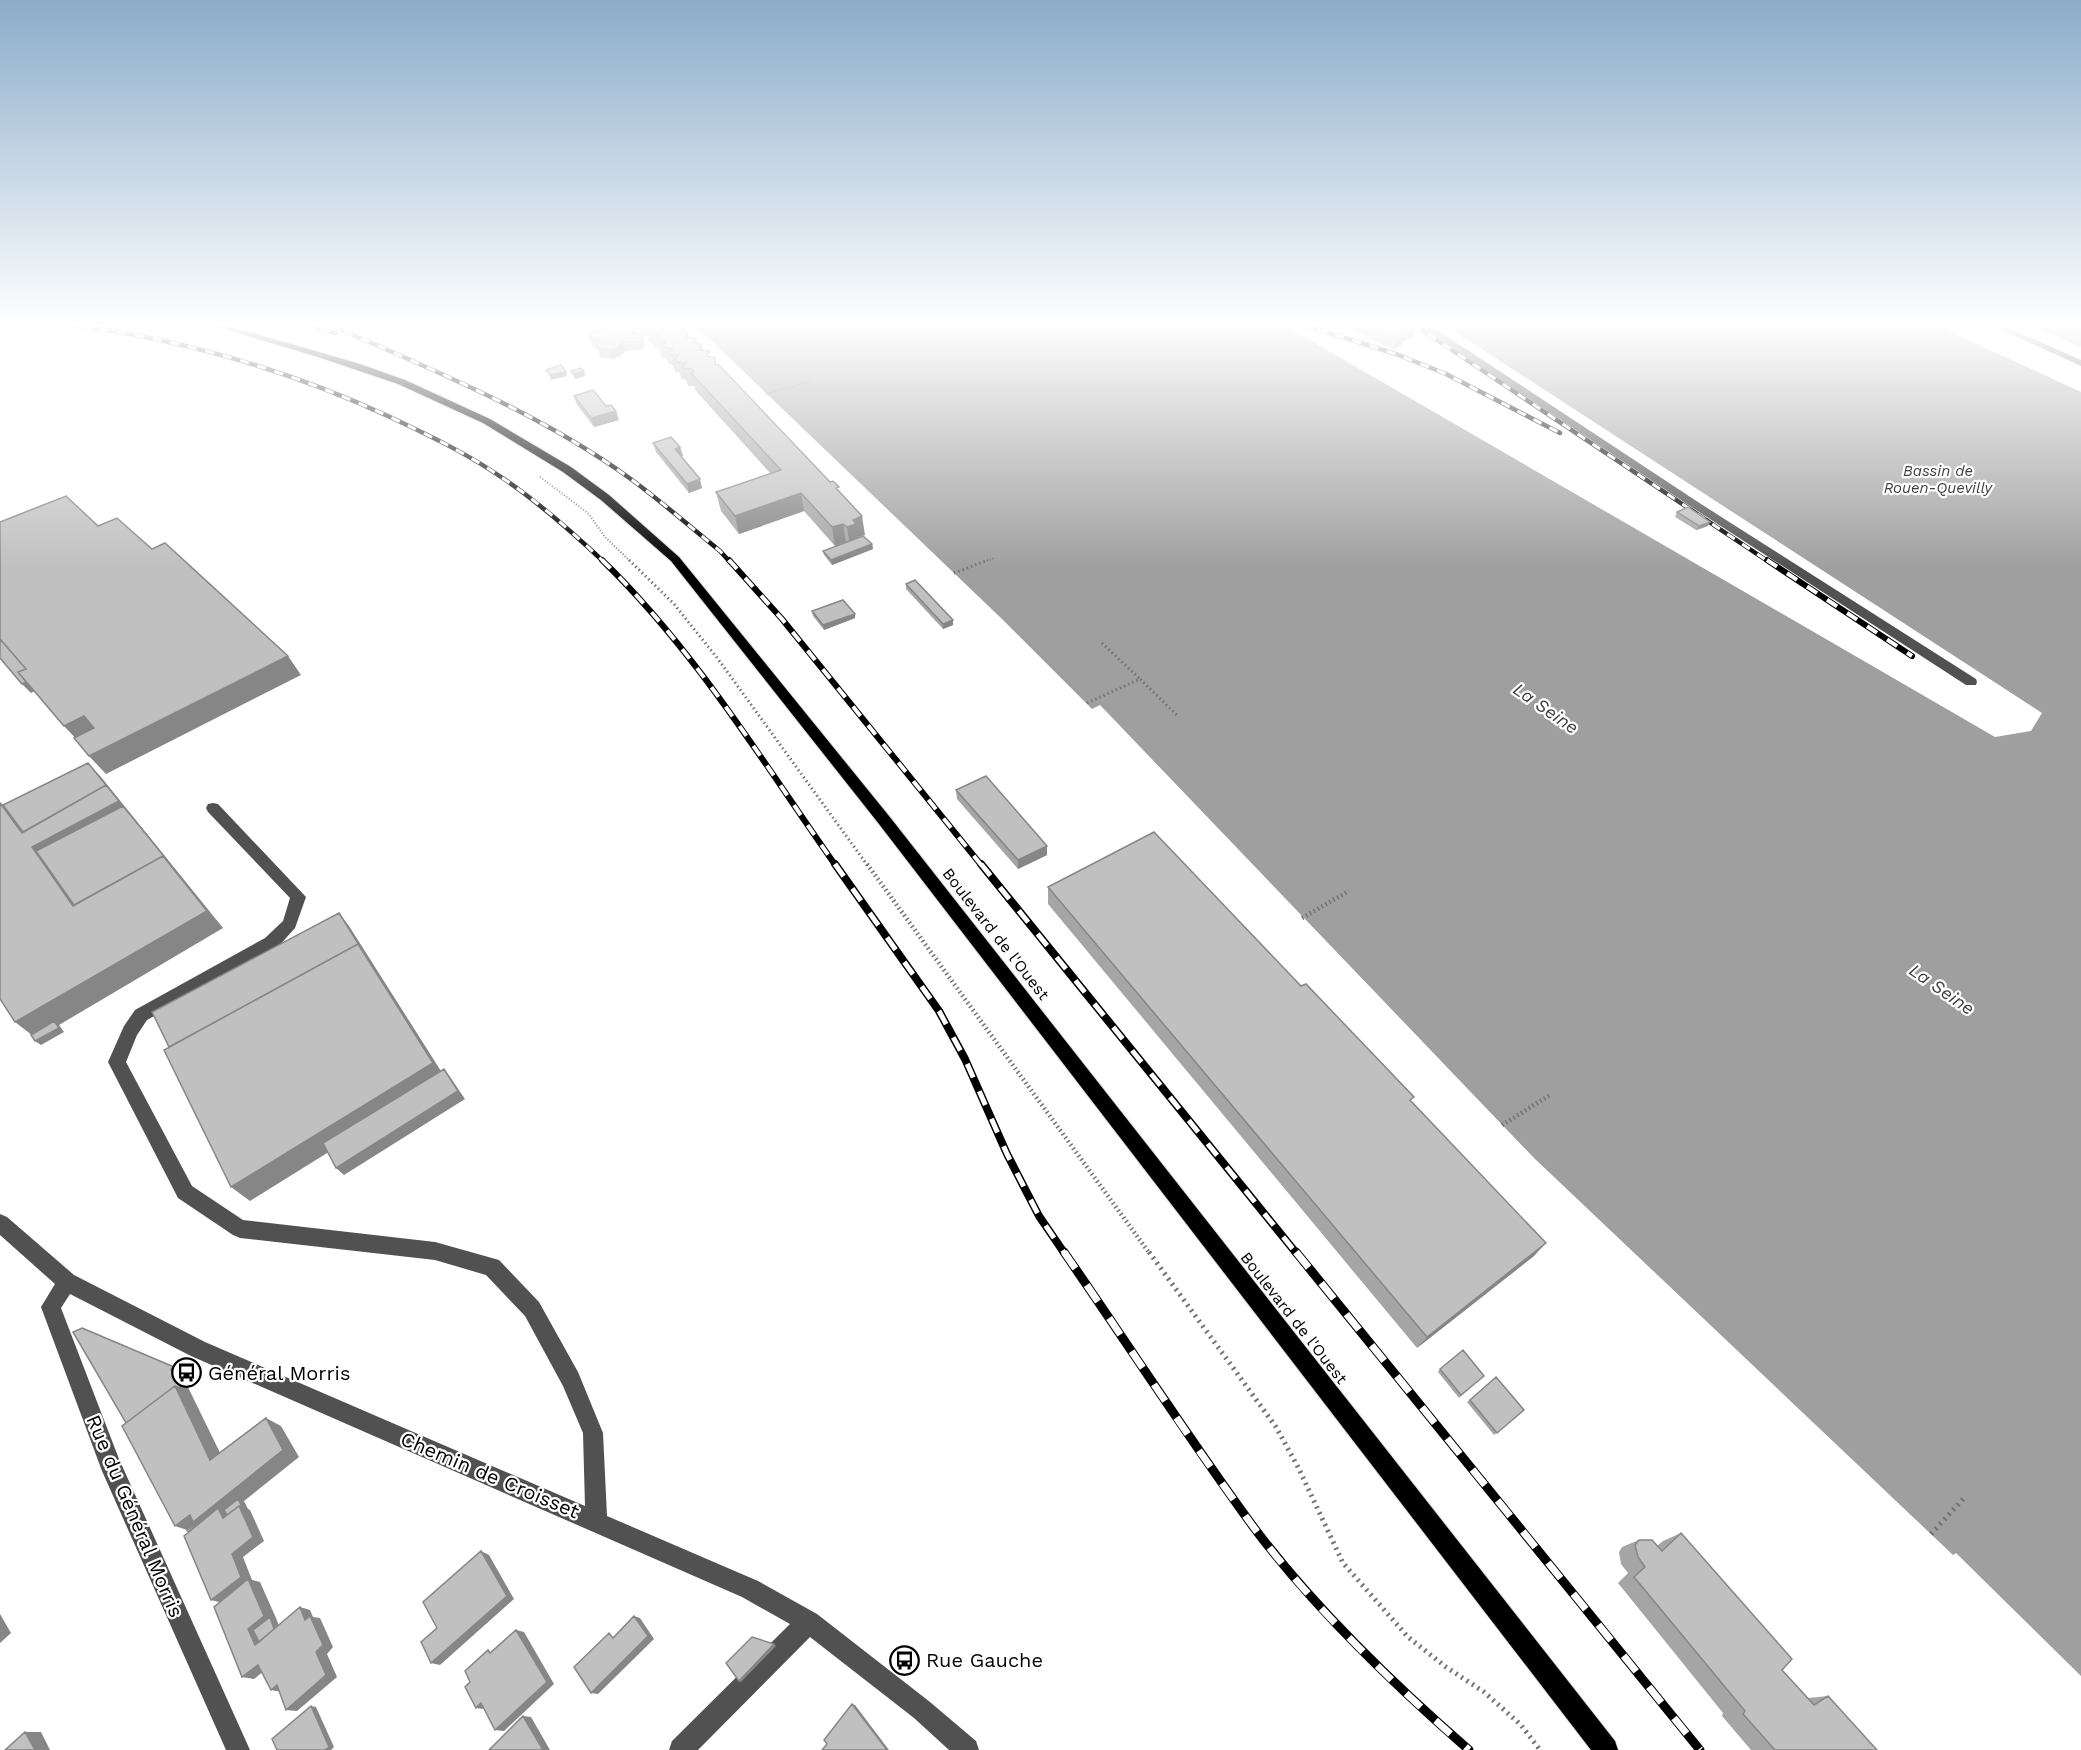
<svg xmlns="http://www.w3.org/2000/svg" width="2081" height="1750" font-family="'Work Sans',sans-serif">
<rect width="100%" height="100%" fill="#fff"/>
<path fill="#9f9f9f" d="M 694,324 L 1282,324 L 1995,737 L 2031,731 L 2042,713 L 1443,324 L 1934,324 L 2081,392 L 2081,1676 L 1956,1553 L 1953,1555 L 1534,1158 L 1100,705 L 1092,709 L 1003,620 Z"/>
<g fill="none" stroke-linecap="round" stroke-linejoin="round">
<defs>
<path id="major" d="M 207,324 L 222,324 L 360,364 L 405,380 L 490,419 L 571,467 L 609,495 L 679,557 L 889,816 L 1615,1741 L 1618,1750 L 1591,1750 L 879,824 L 671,561 L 601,500 L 563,472 L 483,423 L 398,384 L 318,357 Z"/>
</defs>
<use href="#major" stroke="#dbdbdb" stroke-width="2"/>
<path stroke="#737373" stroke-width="2" stroke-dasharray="1 2" stroke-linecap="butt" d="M 169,324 L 197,332
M 766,394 L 811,381
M 540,477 L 588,513 L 605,537 L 631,562
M 984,562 L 994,558"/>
<path stroke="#737373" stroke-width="3" stroke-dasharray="1.5 3" stroke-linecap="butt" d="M 629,560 L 674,604 L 718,659 L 868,866
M 954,573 L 988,560
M 1102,643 L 1140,679
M 1087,703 L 1140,679 L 1178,716"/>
<path stroke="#737373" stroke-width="4.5" stroke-dasharray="1.5 3" stroke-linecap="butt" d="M 867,864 L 1150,1254
M 1302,918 L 1349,891
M 1502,1125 L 1550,1095"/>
<path stroke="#737373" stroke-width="5" stroke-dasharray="2 4.5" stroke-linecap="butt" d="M 1149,1252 L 1276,1427 L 1298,1467 L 1343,1563 L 1408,1637 L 1446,1667 L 1484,1692 L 1521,1725 L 1540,1750
M 1931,1534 L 1966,1496"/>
<path fill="#515151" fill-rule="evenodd" d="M 1417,324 L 1428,324 L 1701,504 L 1976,679 L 1977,682 L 1976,685 L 1966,685 L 1693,508 Z
M 1988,324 L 1999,324 L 2081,360 L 2081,366 Z
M 213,803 L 218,804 L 306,897 L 295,928 L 277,948 L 147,1020 L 137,1035 L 126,1062 L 192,1186 L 243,1220 L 435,1242 L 499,1260 L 539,1302 L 578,1372 L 603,1433 L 607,1516 L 758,1581 L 817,1614 L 930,1702 L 976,1741 L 979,1750 L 949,1750 L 914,1718 L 810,1637 L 698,1750 L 669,1750 L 672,1741 L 790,1624 L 742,1597 L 191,1356 L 70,1294 L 61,1308 L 119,1459 L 250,1750 L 226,1750 L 102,1471 L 41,1307 L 55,1284 L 0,1235 L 0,1214 L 7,1217 L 74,1275 L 205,1342 L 585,1506 L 583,1433 L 563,1386 L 525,1316 L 486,1275 L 435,1260 L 240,1238 L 233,1235 L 178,1198 L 108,1062 L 124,1026 L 135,1010 L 265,938 L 283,921 L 290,898 L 208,812 L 206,808 L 208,804 Z"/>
<use href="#major" fill="#000" fill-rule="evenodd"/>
<defs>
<path id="rail-far3" d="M 64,324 C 178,338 286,369 390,417 C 426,434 462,451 495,473 C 534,498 570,530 604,562
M 303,324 L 336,333
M 328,324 C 430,369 536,411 628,477 C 660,500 689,526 720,551 L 730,562
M 1301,324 L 1396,354 L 1446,374 L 1560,433
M 1413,324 L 1769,562"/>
<path id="rail-far2" d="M 602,560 C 695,650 762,761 836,866
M 729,560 L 782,619 L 982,866
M 1767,560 L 1912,656"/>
<path id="rail-far1" d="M 835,864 L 939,1011 L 965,1059 L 1007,1154 L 1039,1216 L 1065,1254
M 981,864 L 1297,1254"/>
<path id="rail" d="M 1064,1252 C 1127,1343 1187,1436 1252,1525 C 1313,1607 1392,1683 1469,1750
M 1296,1252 L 1700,1750"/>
</defs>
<use href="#rail-far3" stroke="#000" stroke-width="4.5"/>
<use href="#rail-far2" stroke="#000" stroke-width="6"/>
<use href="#rail-far1" stroke="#000" stroke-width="8"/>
<use href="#rail" stroke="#000" stroke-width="9"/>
<use href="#rail-far3" stroke="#fff" stroke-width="3" stroke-dasharray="9" stroke-linecap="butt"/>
<use href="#rail-far2" stroke="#fff" stroke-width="4" stroke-dasharray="12" stroke-linecap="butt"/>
<use href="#rail-far1" stroke="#fff" stroke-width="5" stroke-dasharray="15" stroke-linecap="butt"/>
<use href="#rail" stroke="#fff" stroke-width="7" stroke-dasharray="20" stroke-linecap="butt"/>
</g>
<path fill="#a5a5a5" d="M 632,324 L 684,324 L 686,331 L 690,337 L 696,338 L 697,343 L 701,344 L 703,351 L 711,357 L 716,365 L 840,492 L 865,535 L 858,537 L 872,544 L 873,549 L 832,565 L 824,555 L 823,551 L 846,542 L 835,546 L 804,511 L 739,534 L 721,511 L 716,492 L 771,474 L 695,390 L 695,386 L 688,386 L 686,380 L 682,379 L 679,372 L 675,372 L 673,365 L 669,364 L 666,358 L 662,358 L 660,350 L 655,349 L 653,344 L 649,343 L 647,336 L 643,335 L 641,330 L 637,330 L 636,324 Z
M 1356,324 L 1407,324 L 1413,337 L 1403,341 L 1402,345 L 1394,349 L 1374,341 L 1354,329 Z
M 2028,324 L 2081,324 L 2081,347 Z
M 634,327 L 636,333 L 643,337 L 645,346 L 641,350 L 625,351 L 620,356 L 611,359 L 600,357 L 598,348 L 593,348 L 589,336 Z
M 574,396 L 606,406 L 619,420 L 594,427 L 577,405 Z
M 653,443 L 680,447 L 683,456 L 681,457 L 702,488 L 689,493 L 656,452 Z
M 1677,512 L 1708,526 L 1696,530 L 1675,517 Z
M 906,584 L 953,620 L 953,625 L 943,629 L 906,589 Z
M 812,611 L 855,614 L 855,618 L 824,630 L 813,616 Z
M 956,790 L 1047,846 L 1047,855 L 1018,869 L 957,799 Z
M 1048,887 L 1534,1256 L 1417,1348 L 1048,904 Z
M 1440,1369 L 1484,1376 L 1459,1398 L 1438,1372 Z
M 1496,1377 L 1524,1410 L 1494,1435 L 1467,1402 Z
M 1681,1533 L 1782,1670 L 1808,1698 L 1828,1696 L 1877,1750 L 1751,1750 L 1722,1716 L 1723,1713 L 1618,1583 L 1628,1573 L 1621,1564 L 1619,1552 L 1622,1547 L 1639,1540 L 1657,1546 L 1663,1541 Z"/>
<path fill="#868686" d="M 684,324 L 687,334 L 688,332 L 693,349 L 679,329 Z
M 1415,328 L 1413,337 L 1403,341 L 1402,345 L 1394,349 L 1396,340 L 1400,334 Z
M 643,337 L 645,346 L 641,350 L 639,342 Z
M 696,338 L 699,349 L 701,344 L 705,361 L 692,343 Z
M 622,342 L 625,351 L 620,356 L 611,359 L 609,350 Z
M 584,371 L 585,376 L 575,379 L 573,374 Z
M 566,372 L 567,376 L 551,380 L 550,375 Z
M 616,411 L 619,420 L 594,427 L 591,418 Z
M 680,447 L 683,456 L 677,458 L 675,449 Z
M 700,479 L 702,488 L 689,493 L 687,484 Z
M 801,493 L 804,511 L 739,534 L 735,516 Z
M 862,516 L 865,535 L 858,537 L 858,542 L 850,546 L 847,527 L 853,520 Z
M 1710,522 L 1708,526 L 1696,530 L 1699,526 Z
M 843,524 L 846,542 L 835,546 L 832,527 Z
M 872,544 L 873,549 L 832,565 L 831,560 Z
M 855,614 L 855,618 L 824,630 L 823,625 Z
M 953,620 L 953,625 L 943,629 L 943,624 Z
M 288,656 L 301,675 L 106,774 L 89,756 Z
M 34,678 L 43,687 L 31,693 L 22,684 Z
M 84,716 L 100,735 L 81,744 L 64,726 Z
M 88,763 L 101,777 L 223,928 L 59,1025 L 64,1032 L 41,1045 L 35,1041 L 37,1039 L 15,1022 L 73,906 L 0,802 L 18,819 Z
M 1047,846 L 1047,855 L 1018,869 L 1018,860 Z
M 339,913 L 349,926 L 446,1079 L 250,1201 L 231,1187 L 184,1061 Z
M 444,1069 L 450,1077 L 465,1099 L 344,1175 L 336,1168 Z
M 1546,1243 L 1534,1256 L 1417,1348 L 1427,1337 Z
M 174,1367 L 185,1373 L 182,1375 L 227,1467 L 210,1460 L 175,1386 L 171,1369 Z
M 266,1418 L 281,1426 L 299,1457 L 244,1501 L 248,1509 L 250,1510 L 264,1541 L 243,1557 L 252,1580 L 260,1582 L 276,1618 L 282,1634 L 255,1645 L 223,1603 L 211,1600 L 193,1532 L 175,1526 Z
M 481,1551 L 489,1555 L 514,1599 L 440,1665 L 431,1663 Z
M 300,1607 L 310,1610 L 313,1617 L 320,1618 L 333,1647 L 327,1654 L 337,1677 L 297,1711 L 286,1710 L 316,1652 Z
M 0,1614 L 11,1633 L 0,1643 Z
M 634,1616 L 640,1618 L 654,1639 L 598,1694 L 591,1693 Z
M 516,1630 L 524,1632 L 554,1684 L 504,1731 L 495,1730 Z
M 774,1644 L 776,1646 L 741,1682 L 739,1681 Z
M 258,1665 L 270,1666 L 254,1679 L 242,1677 Z
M 277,1685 L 282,1692 L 271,1690 Z
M 481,1703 L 484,1709 L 476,1708 Z
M 852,1704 L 855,1705 L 889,1750 L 887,1750 Z
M 311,1706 L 316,1707 L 334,1747 L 331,1750 L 325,1750 Z
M 523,1716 L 531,1717 L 550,1750 L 543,1750 Z
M 25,1732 L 41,1732 L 50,1750 L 35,1750 Z"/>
<path fill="#c0c0c0" stroke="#868686" stroke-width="1.5" d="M 623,324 L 631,325 L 634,327 L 632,333 L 641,334 L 643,337 L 639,342 L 622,342 L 617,348 L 609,350 L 598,348 L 597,344 L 600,340 L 590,339 L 589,336 L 591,332 L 611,330 L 614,326 Z
M 645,324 L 684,324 L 679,329 L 688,332 L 686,337 L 696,338 L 692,343 L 701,344 L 698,350 L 710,351 L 706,356 L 715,358 L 715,365 L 718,364 L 830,482 L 833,481 L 839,487 L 836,488 L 862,516 L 853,520 L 856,524 L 847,527 L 843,524 L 832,527 L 801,493 L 735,516 L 716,492 L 781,470 L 691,373 L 694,372 L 692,369 L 683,368 L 683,365 L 686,363 L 677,362 L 675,359 L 678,355 L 671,355 L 669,352 L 673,349 L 664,347 L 663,345 L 666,341 L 658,340 L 659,334 L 650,332 L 654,328 L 644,326 Z
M 1362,324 L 1407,324 L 1415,328 L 1400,334 L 1404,337 L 1396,340 L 1376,332 Z
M 2067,324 L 2081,324 L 2081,330 Z
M 561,365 L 566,372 L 550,375 L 546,370 Z
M 581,368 L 584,371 L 573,374 L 571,371 Z
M 593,390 L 606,406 L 611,405 L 616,411 L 591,418 L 574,396 Z
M 671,437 L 680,447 L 675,449 L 700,479 L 687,484 L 653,443 Z
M 66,496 L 98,526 L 117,518 L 152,549 L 165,543 L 288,656 L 89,756 L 74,738 L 94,728 L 84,716 L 64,726 L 18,672 L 26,669 L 0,639 L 0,522 Z
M 1688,507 L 1710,522 L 1699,526 L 1677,512 Z
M 863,536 L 872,544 L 831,560 L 823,551 Z
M 915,580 L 953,620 L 943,624 L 906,584 Z
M 843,600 L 855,614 L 823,625 L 812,611 Z
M 0,639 L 26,669 L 18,672 L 26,682 L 22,684 L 0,658 Z
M 88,763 L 110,790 L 106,785 L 23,832 L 3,805 Z
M 986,776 L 1047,846 L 1018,860 L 956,790 Z
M 106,785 L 119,801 L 32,847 L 73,906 L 163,856 L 207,911 L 15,1022 L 0,999 L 0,803 L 22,833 Z
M 123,806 L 167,860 L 163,856 L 74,905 L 36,851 Z
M 1154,832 L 1301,986 L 1306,984 L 1414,1097 L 1410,1100 L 1546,1243 L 1427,1337 L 1048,887 Z
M 339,913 L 359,945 L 358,944 L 169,1047 L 152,1012 Z
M 358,944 L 433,1063 L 231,1187 L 164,1050 Z
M 54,1021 L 59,1028 L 35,1041 L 31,1035 Z
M 444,1069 L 458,1091 L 336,1168 L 323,1143 Z
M 82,1328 L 174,1367 L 171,1369 L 181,1389 L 175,1386 L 126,1423 L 73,1332 Z
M 1463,1350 L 1484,1376 L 1461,1395 L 1440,1369 Z
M 1496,1377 L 1524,1410 L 1497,1433 L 1470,1400 Z
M 175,1386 L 210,1460 L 266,1418 L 283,1450 L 193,1522 L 190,1515 L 175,1526 L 122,1426 Z
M 238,1499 L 242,1507 L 239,1506 L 227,1515 L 224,1510 Z
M 239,1506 L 253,1537 L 232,1554 L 241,1577 L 211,1600 L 184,1536 L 218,1508 L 223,1518 Z
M 197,1523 L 199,1523 L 188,1532 L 187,1530 Z
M 1681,1533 L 1792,1659 L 1782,1670 L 1814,1705 L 1828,1696 L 1877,1750 L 1775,1750 L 1743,1714 L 1745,1711 L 1634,1577 L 1645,1567 L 1638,1557 L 1635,1545 L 1639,1540 L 1652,1540 L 1662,1551 Z
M 481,1551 L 507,1596 L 431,1663 L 421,1642 L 437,1628 L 423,1602 Z
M 248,1579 L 264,1616 L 248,1629 L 255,1645 L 300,1607 L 305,1620 L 310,1616 L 323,1645 L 316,1652 L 326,1675 L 286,1710 L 277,1685 L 271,1690 L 258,1665 L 242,1677 L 214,1607 Z
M 634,1616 L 648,1636 L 591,1693 L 574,1667 L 609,1633 L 613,1638 Z
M 270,1617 L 274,1629 L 259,1642 L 253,1630 Z
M 516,1630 L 547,1682 L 495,1730 L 481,1703 L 476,1708 L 465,1687 L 470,1682 L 465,1671 L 488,1650 L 490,1653 Z
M 752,1637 L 774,1644 L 739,1681 L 726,1663 Z
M 852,1704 L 887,1750 L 822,1750 L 827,1744 L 824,1740 Z
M 311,1706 L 329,1747 L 325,1750 L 277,1750 L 272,1739 Z
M 523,1716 L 543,1750 L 489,1750 Z
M 25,1732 L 35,1750 L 5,1750 Z"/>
<linearGradient id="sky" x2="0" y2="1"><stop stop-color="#8baccb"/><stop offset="0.57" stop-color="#fff"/><stop offset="1" stop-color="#fff" stop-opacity="0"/></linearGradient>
<rect width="2081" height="569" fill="url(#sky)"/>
<defs>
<symbol id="bus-ring" viewBox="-11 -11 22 22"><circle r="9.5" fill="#fff" stroke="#000" stroke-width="1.5"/><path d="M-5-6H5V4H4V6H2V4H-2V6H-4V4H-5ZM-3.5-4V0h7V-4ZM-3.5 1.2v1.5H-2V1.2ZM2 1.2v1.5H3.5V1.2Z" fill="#000"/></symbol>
</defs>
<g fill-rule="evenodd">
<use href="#bus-ring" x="170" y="1356" width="33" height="33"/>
<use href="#bus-ring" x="888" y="1644" width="33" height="33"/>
</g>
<g text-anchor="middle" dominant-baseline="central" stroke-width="4.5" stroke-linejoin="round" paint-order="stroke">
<g font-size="15" font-style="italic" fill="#404040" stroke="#fff">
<text x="1938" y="471">Bassin de<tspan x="1938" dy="17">Rouen-Quevilly</tspan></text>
</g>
<g font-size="16" fill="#000" stroke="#fff">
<text transform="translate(996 934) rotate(52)">Boulevard de l'Ouest</text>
<text transform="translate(1294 1318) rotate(52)">Boulevard de l'Ouest</text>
</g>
<g font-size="18" font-style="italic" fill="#404040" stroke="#fff">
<text transform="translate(1546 708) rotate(35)">La Seine</text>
<text transform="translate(1942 989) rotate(35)">La Seine</text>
</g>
<g font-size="20" fill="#000" stroke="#fff" text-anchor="start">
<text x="208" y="1373">Général Morris</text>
<text x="926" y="1660">Rue Gauche</text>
</g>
<g font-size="20" fill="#000" stroke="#fff">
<text transform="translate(490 1475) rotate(23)">Chemin de Croisset</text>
<text transform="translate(135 1516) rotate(67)">Rue du Général Morris</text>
</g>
</g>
</svg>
